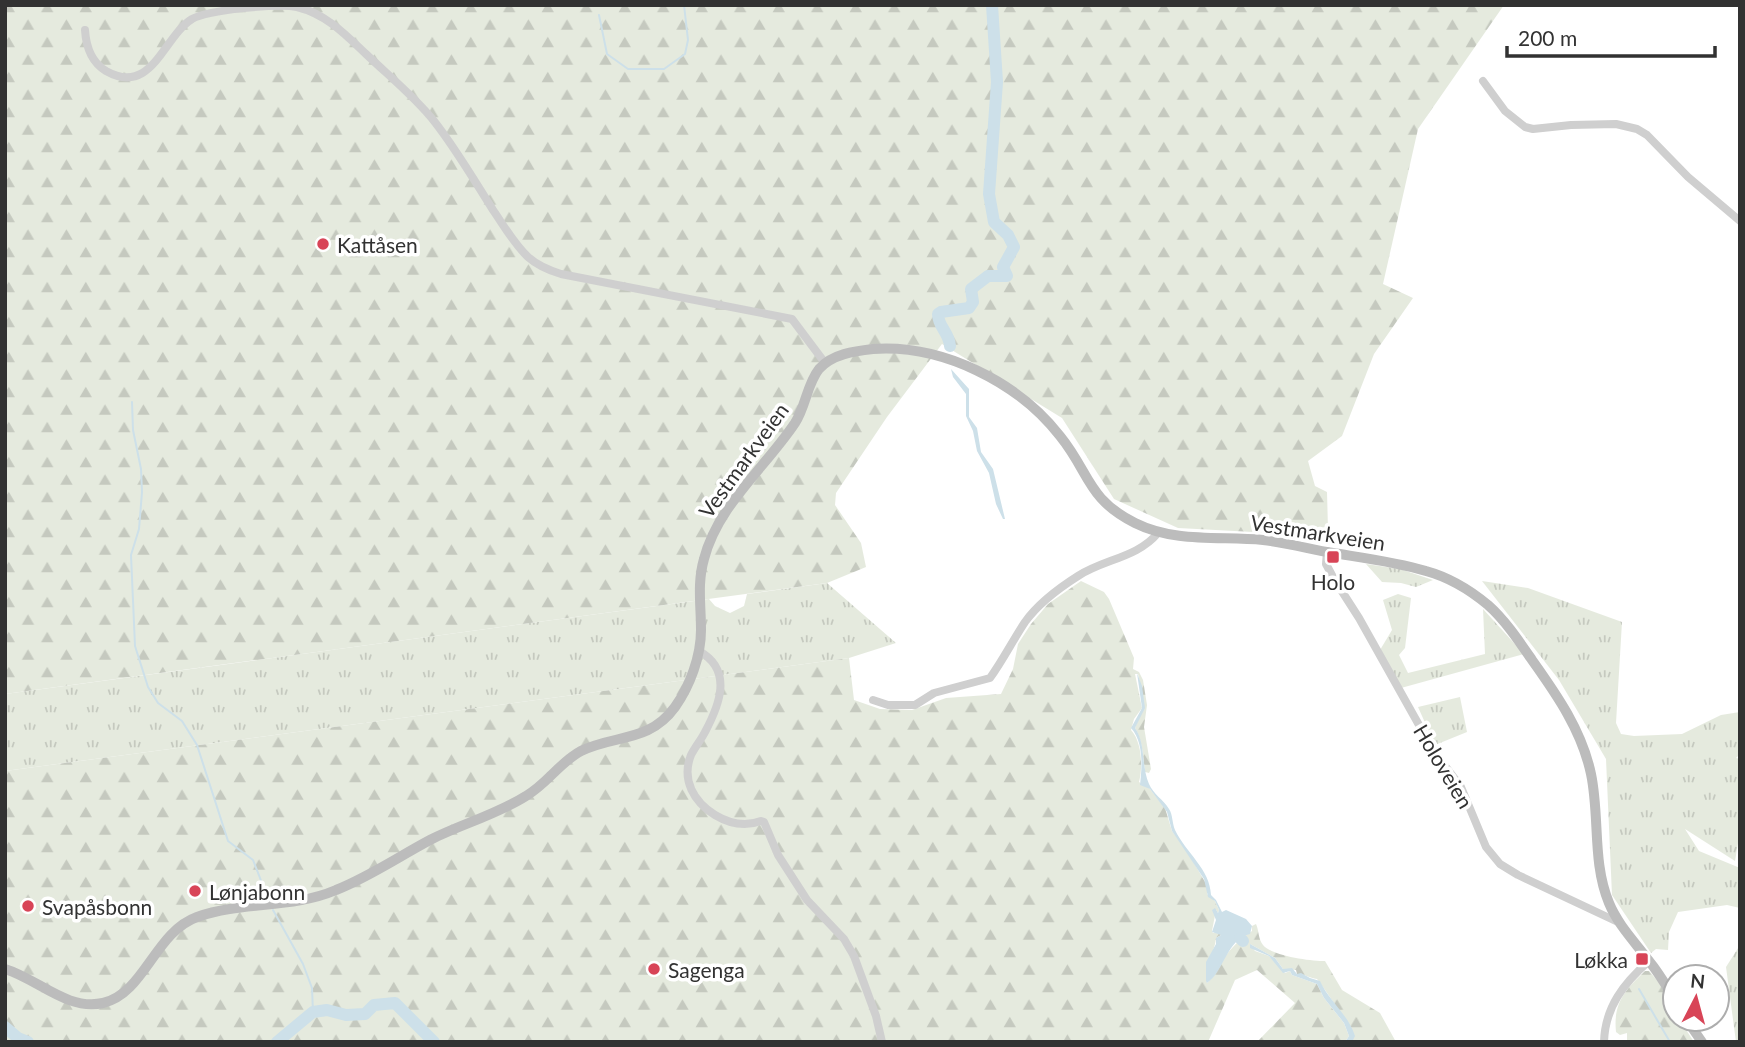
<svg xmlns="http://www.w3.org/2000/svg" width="1745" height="1047" font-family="Lato,sans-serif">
<defs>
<pattern id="grass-tufts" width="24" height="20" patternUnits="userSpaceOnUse" patternTransform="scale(1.75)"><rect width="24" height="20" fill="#e5eade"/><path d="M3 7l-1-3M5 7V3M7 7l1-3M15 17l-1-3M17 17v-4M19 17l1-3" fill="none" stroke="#c5c9bf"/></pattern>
<pattern id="forest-firs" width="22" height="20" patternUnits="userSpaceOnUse" patternTransform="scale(1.75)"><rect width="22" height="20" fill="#e5eade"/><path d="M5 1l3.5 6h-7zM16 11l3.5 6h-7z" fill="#c5c9bf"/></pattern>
</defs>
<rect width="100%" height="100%" fill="#fff"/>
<path fill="url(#grass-tufts)" d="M 1366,564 L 1400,569 L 1433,580 L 1416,587 L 1401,583 L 1382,582 Z
M 1482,581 L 1528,588 L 1622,622 L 1616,723 L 1621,734 L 1634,736 L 1682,734 L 1721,715 L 1740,712 L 1740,754 L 1736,758 L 1740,759 L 1740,831 L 1735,861 L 1685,829 L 1699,851 L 1740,868 L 1740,908 L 1727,905 L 1678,912 L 1669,932 L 1668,950 L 1656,949 L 1651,953 L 1612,895 L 1606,759 L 1559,680 Z
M 827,583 L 896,643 L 849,658 L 5,771 L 5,694 L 709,599 L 715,606 L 730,613 L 744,606 L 747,594 Z
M 1398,594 L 1411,598 L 1405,648 L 1399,655 L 1408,673 L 1485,654 L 1483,609 L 1524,654 L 1401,688 L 1380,650 L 1392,630 L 1383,600 Z
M 1460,697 L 1467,732 L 1435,745 L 1418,707 Z
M 1740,945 L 1740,1040 L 1736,1042 L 1726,967 Z"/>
<path fill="url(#forest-firs)" d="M 5,5 L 1504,5 L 1418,129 L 1383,284 L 1413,298 L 1374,354 L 1342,436 L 1308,461 L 1315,486 L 1327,492 L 1328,529 L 1291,534 L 1178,528 L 1114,499 L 1062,418 L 942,344 L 887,417 L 836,493 L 835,505 L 861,543 L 866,567 L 827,583 L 5,694 Z
M 1081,581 L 1104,592 L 1109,599 L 1134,658 L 1133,669 L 1139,672 L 1143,680 L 1147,705 L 1144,727 L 1151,769 L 1149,773 L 1145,772 C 1143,757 1143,741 1135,728 L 1144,703 L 1138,674 L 1135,674 L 1142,708 L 1134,719 L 1131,730 C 1142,742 1143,767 1139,782 L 1150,789 L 1165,808 L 1172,831 L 1185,848 L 1207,885 L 1207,894 L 1215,901 L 1219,910 L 1218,913 L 1216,910 L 1212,931 L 1213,933 L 1219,932 L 1221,935 L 1216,938 C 1214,958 1204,957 1207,983 C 1215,977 1218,967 1223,959 C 1231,948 1241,938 1252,931 L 1252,926 L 1256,924 C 1259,930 1258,939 1263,945 C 1272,956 1311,961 1325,961 L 1342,990 L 1380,1013 L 1396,1042 L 1349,1042 L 1353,1040 C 1344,1017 1332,999 1317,979 C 1309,978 1305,974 1297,974 L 1296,970 L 1283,969 L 1275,958 L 1250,944 L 1255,951 L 1269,956 L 1285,973 L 1290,971 L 1292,975 L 1317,984 L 1324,998 L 1344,1023 L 1349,1036 L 1345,1042 L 1257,1042 L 1295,1003 L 1257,970 L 1235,980 L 1208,1042 L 5,1042 L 5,771 L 849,658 L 854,700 L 880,709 L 912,710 L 946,698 L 1001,694 L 1013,669 L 1018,644 L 1031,624 L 1048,604 Z
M 1645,971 L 1649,971 C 1660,983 1675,1003 1675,1019 L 1679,1019 L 1694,1042 L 1627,1042 L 1627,1033 L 1620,1035 L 1616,1032 C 1613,1003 1625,990 1645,971 Z"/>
<path fill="#cde0e9" d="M 951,369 L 969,389 L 969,417 L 977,428 L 981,452 L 993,469 L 1005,519 L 1003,519 L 996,504 L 989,473 L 977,451 L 973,431 L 966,416 L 966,394 L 953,377 Z
M 1137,673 L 1142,686 L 1145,708 L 1135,728 C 1146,743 1141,766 1149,784 C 1153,794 1164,800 1169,809 C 1173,815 1172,823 1175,830 C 1186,853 1210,869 1211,895 L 1216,900 L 1222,912 L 1226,910 L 1246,919 L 1252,926 L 1250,934 C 1227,939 1223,973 1207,983 L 1206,981 L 1206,962 L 1216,944 L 1216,938 L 1221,935 L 1212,932 L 1216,920 L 1212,910 L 1215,908 L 1218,913 L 1219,910 L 1215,901 L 1208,897 L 1204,879 L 1172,831 L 1167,812 L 1150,789 L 1140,785 C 1142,768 1144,742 1131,728 L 1142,708 Z
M 1250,944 L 1275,958 L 1283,969 L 1292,968 L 1297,974 L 1301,973 L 1310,978 L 1320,981 C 1329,1001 1348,1014 1355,1036 L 1353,1040 L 1345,1042 L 1349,1036 L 1344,1023 L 1324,998 L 1317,984 L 1292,975 L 1290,971 L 1283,973 L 1269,956 L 1250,948 Z"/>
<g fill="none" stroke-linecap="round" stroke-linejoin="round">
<path stroke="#cde0e9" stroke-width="2" d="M 599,15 L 607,54 L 628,69 L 664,69 L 685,54 L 688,40 L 684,5
M 132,402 L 133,430 L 141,469 L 142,492 L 139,529 L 131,555 L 135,646 L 148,687 L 158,703 L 182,721 L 197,745 L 228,841 L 253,860 L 267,896
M 273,910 L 303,964 L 312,988 L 313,1012
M 1639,989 L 1670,1042"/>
<path stroke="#cde0e9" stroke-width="12" d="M 950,346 C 949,332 938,327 938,314 L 941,312 L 969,308 L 973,302 L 971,289 L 988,276 L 1007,276 L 1003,267 L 1014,247 L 1008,235 L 994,222 L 989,194 L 997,82 L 992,5
M 1240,938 L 1243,941
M 5,1027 L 18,1038 L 28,1042
M 277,1042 L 313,1012 L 327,1010 L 346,1015 L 365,1014 L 374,1005 L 395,1003 L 434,1042"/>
<path stroke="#cfcfcf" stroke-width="8" d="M 85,30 C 86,46 91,62 106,71 C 152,97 163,37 192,19 C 208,10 278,3 297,7 C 326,14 345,34 366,54 C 389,76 415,97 434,121 C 456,149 474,180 493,210 C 504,226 514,244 528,257 C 538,266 548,270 561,274 L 792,319 L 825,363
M 1483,81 L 1505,111 L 1525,127 L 1533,129 L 1571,125 L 1616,124 L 1637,129 L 1647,135 L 1688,177 L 1740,221
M 1327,551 L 1326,564 L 1334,579 L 1359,618 L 1433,750 L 1461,787 L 1486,847 L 1500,864 L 1518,875 L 1620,923
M 699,651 C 733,670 720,704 705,732 C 701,740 695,747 691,755 C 681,780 694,802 715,815 C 730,824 745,827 761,821 L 764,822 L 778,855 L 807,900 L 844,939 L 854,956 L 876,1016 L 882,1042
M 873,700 L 888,705 L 915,705 L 934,693 L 990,678 C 1003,660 1013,640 1025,622 C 1038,604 1059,588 1078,576 C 1104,559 1137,558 1158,533
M 1604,1042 C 1605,1007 1624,983 1649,961"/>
<path stroke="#bcbcbc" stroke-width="10" d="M 5,969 C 38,979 67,1011 103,1003 C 144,994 155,932 197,917 C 242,901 292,909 336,890 C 369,877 398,857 430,840 C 461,824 496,815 526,796 C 547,784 560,762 581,751 C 615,734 649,743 675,707 C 690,686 701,656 701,630 C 701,605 697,583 704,559 C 718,505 765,468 795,423 C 806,406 807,384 819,369 C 832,354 855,351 873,349 C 942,344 1018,382 1060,436 C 1090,473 1087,499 1135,523 C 1175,543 1220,536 1263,540 C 1287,543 1310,549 1333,553 C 1364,558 1396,562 1426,571 C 1448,577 1470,590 1488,605 C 1505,620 1519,641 1532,660 C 1557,695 1582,731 1591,774 C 1600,817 1592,862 1609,903 C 1618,925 1635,942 1649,961 C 1659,973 1667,987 1675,1000
M 1686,1019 L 1702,1042"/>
</g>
<g fill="#d84457" stroke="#fff" stroke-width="2.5">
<circle cx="323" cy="244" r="7"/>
<rect x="1326" y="550" width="14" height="14" rx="3.5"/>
<circle cx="195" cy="891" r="7"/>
<circle cx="28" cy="906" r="7"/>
<rect x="1635" y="952" width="14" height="14" rx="3.5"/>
<circle cx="654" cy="969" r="7"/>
</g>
<g text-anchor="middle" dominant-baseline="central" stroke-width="7" stroke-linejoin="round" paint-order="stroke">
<g font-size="21" fill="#323232" stroke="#fff" text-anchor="start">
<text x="337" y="244">Kattåsen</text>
<text x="1333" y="581" text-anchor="middle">Holo</text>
<text x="209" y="891">Lønjabonn</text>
<text x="42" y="906">Svapåsbonn</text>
<text x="1628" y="959" text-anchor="end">Løkka</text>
<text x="668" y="969">Sagenga</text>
</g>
<g font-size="21" fill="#323232" stroke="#fff">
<text transform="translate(743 460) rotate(-54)">Vestmarkveien</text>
<text transform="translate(1318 532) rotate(9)">Vestmarkveien</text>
<text transform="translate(1444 766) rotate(59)">Holoveien</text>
</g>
</g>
<rect width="1745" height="1047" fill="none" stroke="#323232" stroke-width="14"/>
<g transform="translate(1696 998) rotate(6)"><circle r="33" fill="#ffffff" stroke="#adadad" stroke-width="2"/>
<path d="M0-5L12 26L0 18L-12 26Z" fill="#d84457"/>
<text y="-10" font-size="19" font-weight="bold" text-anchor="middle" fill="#323232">N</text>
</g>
<path d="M1507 46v10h208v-10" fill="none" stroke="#323232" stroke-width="3.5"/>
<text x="1518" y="46" font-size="21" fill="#323232" stroke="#ffffff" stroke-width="5" paint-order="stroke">200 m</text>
</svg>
